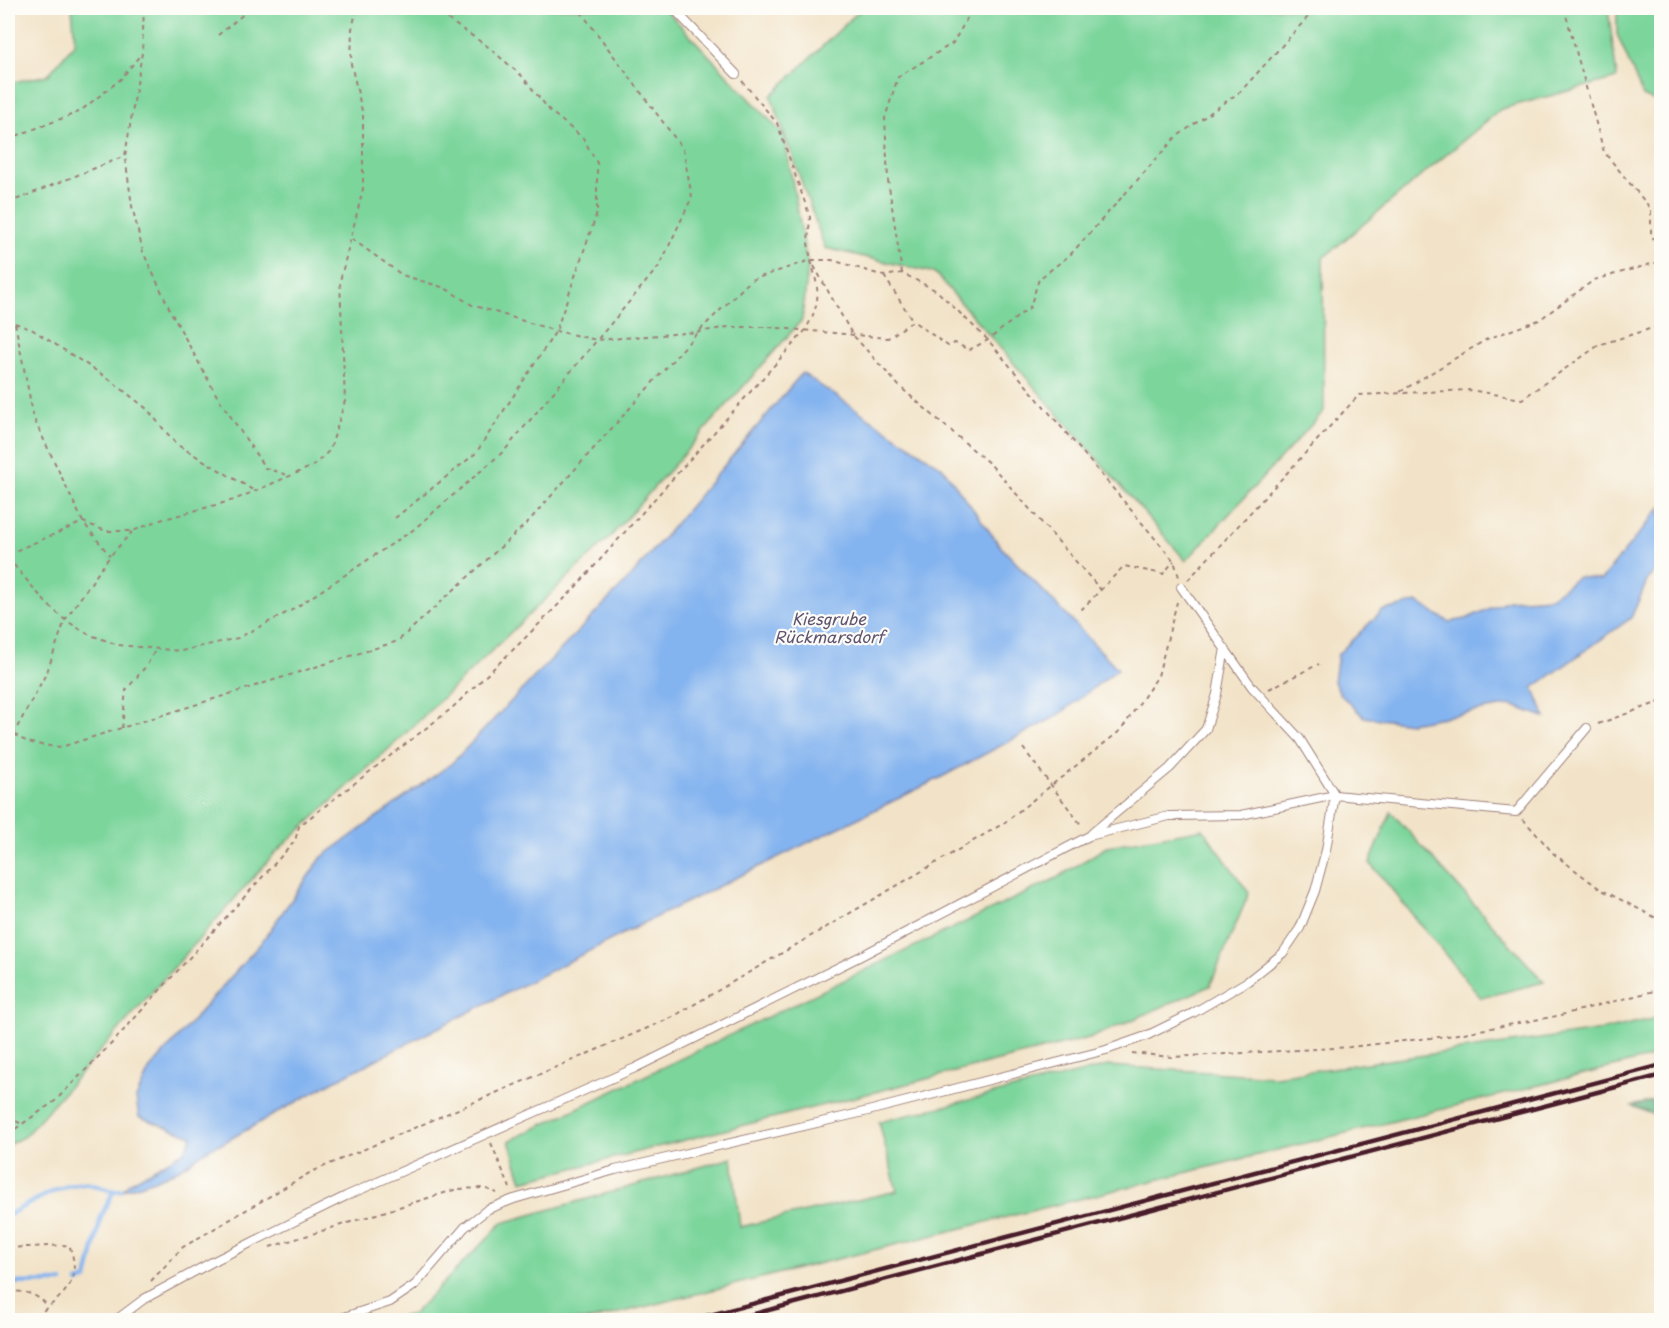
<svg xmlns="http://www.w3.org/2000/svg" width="1669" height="1328" font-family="'Playpen Sans',sans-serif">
<rect width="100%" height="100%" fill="#fdfcf7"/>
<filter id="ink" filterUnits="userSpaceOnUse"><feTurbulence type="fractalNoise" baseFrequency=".0167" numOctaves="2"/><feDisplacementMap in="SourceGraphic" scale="12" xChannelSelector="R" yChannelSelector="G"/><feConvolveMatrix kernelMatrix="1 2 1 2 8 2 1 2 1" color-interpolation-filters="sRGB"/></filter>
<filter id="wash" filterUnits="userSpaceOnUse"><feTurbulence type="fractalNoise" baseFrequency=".008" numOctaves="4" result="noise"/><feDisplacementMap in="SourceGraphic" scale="24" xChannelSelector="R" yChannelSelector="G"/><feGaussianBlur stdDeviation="1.35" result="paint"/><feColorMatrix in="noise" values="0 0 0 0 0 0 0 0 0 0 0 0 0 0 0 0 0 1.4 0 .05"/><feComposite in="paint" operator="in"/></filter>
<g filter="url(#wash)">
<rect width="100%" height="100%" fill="#f2e3c8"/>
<path fill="#7cd59b" stroke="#637a63" stroke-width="1.5" d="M 72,8 L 664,8 L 784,135 L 808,267 L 802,320 L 612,535 L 405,734 L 275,853 L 25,1136 L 8,1145 L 8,83 L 48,75 L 75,43 Z
M 862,8 L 1608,8 L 1617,78 L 1501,109 L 1323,258 L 1324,411 L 1186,561 L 935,273 L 825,248 L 771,96 Z
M 1617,8 L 1661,8 L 1661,104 L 1643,96 L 1617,34 Z
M 1391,812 L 1544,982 L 1481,998 L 1370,863 Z
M 1203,829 L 1249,893 L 1210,986 L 1093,1037 L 522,1181 L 509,1141 L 1057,878 L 1108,846 Z
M 1661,1017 L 1661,1055 L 591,1320 L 387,1320 L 413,1314 L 502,1223 L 732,1158 L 740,1227 L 897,1191 L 879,1122 L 1108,1066 L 1275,1076 L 1604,1030 Z"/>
<path fill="#65b683" stroke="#586a57" stroke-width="1.5" d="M 1661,1099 L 1661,1118 L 1632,1106 Z"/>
<path fill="#84b4ef" stroke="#676a8d" stroke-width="1.5" d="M 802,373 L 942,467 L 1001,547 L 1118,669 L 1057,716 L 936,780 L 648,921 L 334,1081 L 223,1143 C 204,1149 196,1159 179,1169 C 160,1179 142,1185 122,1190 L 129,1183 L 185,1151 L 192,1136 L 139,1117 L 136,1098 L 149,1070 L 260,944 L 322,857 L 452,763 L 633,574 Z
M 1661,507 L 1661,564 L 1648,579 L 1631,618 L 1533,688 L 1546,718 L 1511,705 L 1410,723 L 1364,717 L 1341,695 L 1334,682 L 1338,654 L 1382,611 L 1417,602 L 1449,622 L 1466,619 L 1508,600 L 1551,597 L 1578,577 L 1601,580 Z"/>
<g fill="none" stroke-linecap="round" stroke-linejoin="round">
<path stroke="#84b4ef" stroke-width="4.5" d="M 8,1215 C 28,1205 67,1179 90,1184 C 102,1186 108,1193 122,1190
M 78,1282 L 87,1279 L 101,1217 L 113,1192
M 8,1283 L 62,1282"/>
</g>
</g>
<g filter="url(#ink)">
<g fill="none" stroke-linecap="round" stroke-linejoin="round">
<defs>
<path id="lane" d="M 673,8 L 736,74
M 1092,833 L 1170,768 L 1206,729 L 1217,694 L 1225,648
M 116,1320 L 144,1299 L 214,1261 L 346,1196 L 635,1068 L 859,957 L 1089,836 L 1169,816 L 1241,815 L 1335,795 L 1516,812 L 1587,728
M 335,1320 L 390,1302 L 415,1285 L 465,1227 L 488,1209 L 514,1199 L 615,1170 L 864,1112 L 1106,1050 L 1146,1036 L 1193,1013 L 1248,981 L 1283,953 L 1300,928 L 1315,891 L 1326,850 L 1335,795 L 1300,739 L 1252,687 L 1181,587"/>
</defs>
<use href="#lane" stroke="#9e817a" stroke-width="10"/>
<path stroke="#9e817a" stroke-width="2" stroke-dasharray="4.5 4.5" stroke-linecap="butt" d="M 144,8 L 142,53 L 125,156 L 132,206 L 143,252 L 172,314 L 217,396 L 265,468 L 287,475
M 1564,8 L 1604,152 L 1651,209 L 1651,235 L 1662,251
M 218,35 L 251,8
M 742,81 L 777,123 L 810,217 L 808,243 L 811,261
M 8,139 L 79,112 L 121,79 L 141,54
M 8,203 L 125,156
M 352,239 L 402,275 L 445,288 L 472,305 L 556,331 L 597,340 L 698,332 L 728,327 L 768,327 L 888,338 L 913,321 L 948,346 L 955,343 L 969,350 L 988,340 L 1030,307 L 1039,279 L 1070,255 L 1176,137 L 1241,91 L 1316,8
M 814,266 L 852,334 L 900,387 L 991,465 L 1101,590
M 902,273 L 888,180 L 885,118 L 898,77 L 953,43 L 973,8
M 884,276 L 913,321
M 8,318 L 15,323 L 34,419 L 83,522 L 110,556
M 15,323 L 33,330 L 109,379 L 147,409 L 176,444 L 253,490
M 1400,392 L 1487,339 L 1539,320 L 1594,280 L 1662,261
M 395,518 L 476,453 L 556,331 L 597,213 L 597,163 L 583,138 L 550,111 L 522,76 L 487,46 L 431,8
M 8,554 L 83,522 L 106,531 L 133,531 L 157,521 L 234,500 L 313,466 L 330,450 L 345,401 L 340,281 L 363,189 L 363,115 L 351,64 L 352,29 L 357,8
M 8,558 L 47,604 L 65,620 L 88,634 L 118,645 L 181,651 L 238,638 L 292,610 L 413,530 L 505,450 L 660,265 L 692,197 L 683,149 L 578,8
M 1188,580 L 1359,395 L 1470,390 L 1522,399 L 1599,345 L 1662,325
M 1081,610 L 1124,566 L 1163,574 L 1174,561
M 1269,689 L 1319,664
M 1598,724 L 1662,701
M 8,727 C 22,745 40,745 61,747 L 398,641 L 527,523 L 698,332 L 751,280 L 811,260 L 832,260 L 884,276 L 902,273 L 937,291 L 988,340 L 1174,561 L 1179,577
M 122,728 L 126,690 L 147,665 L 156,649
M 13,735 L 47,672 L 65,620 L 110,556 L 132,532
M 1023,748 L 1082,826
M 1523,819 L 1554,854 L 1600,889 L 1662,921
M 1132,1053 L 1172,1057 L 1350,1047 L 1447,1036 L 1557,1016 L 1662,989
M 8,1117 L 22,1124
M 8,1134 L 55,1101 L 114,1041 L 295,841 L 299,826 L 451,709 L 518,645 L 573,590 L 804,332 C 821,304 820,292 811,261
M 491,1143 L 510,1188
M 270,1247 L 457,1189 L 484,1188 L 497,1193
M 8,1248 L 69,1245 C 85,1285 59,1298 31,1320
M 151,1281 L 183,1247 L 311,1172 L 671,1018 L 1004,823 L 1121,730 L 1158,676 L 1177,602
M 8,1292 C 24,1290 37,1294 48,1306"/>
<use href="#lane" stroke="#fff" stroke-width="8"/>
<path stroke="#4a1f2b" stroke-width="4.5" d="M 691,1320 L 1662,1065
M 731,1320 L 1662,1075"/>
</g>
</g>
<g text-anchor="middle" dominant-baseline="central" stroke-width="4.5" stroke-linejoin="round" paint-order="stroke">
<g font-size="16" font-style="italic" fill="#5e5370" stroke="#fdfcf7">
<text x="829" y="618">Kiesgrube<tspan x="829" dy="18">Rückmarsdorf</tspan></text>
</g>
</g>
<rect width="1669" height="1328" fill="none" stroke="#fdfcf7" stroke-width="30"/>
</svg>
